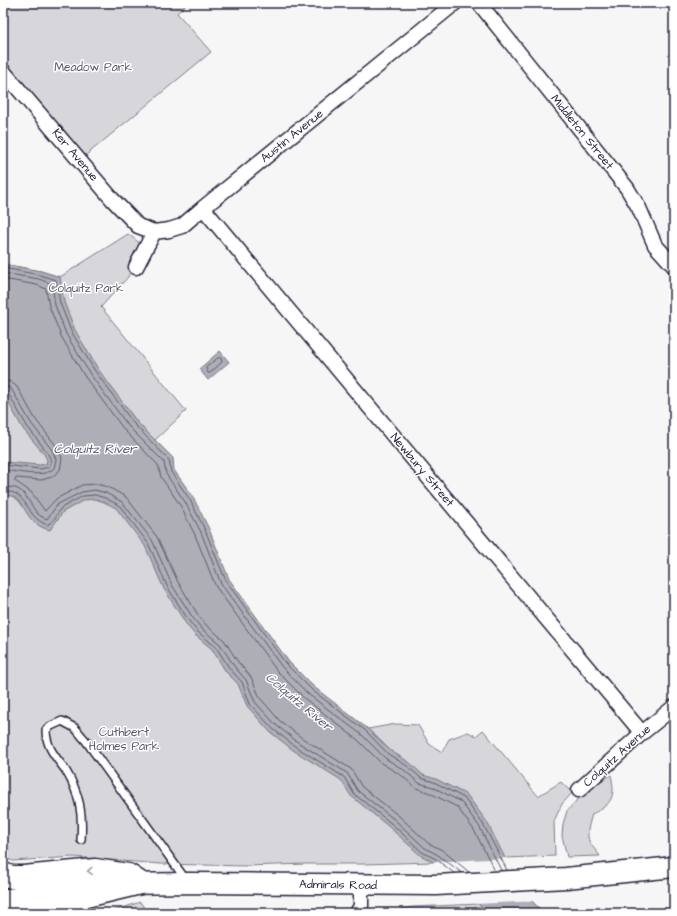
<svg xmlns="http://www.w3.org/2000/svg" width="677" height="916" font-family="'Architects Daughter',sans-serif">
<rect width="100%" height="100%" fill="#f6f6f7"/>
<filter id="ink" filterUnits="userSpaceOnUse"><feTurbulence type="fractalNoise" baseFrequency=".025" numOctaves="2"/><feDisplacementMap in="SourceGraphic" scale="8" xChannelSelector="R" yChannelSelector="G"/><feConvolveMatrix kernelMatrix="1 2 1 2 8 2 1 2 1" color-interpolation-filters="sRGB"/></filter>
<g filter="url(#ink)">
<path fill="#d7d7db" stroke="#7c7c8b" d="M 3,3 L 188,3 L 177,13 L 211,52 L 85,156 L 3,59 Z
M 128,234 L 142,245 L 128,277 L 101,307 L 186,411 L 155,440 L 137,422 L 112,389 L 3,264 L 41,271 L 60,277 Z
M 3,356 L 23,373 L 97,468 L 119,481 L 135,506 L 146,535 L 164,575 L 181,608 L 191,622 L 210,640 L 246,688 L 262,700 L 278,724 L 289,734 L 357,783 L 372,792 L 405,822 L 426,843 L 455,869 L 485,913 L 390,913 L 400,909 L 413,907 L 479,904 L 455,879 L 433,862 L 364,864 L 306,864 L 246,866 L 161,864 L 73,857 L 13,861 L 3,857 Z
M 396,724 L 418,725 L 429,744 L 442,752 L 449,739 L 468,732 L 476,736 L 483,730 L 538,796 L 561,782 L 572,793 L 562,804 L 554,821 L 555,856 L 506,858 L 532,901 L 544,913 L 531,913 L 410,763 L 391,751 L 368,729 Z
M 611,775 C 616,797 612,804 592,814 C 590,822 585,834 590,843 C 592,847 597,851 600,856 L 567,857 L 562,836 L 563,824 L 567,811 L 586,790 Z
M 140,902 L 148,913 L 108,913 Z"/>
<path fill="#aeaeb7" stroke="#767685" d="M 3,264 L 41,271 L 60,277 L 64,302 L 75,330 L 98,369 L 137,422 L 173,458 L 174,470 L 193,497 L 209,529 L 229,579 L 289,662 L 314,687 L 368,729 L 391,751 L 410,763 L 423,775 L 436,779 L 467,795 L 487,822 L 514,876 L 532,901 L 544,913 L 485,913 L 479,904 L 455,879 L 433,862 L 420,855 L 389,827 L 351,796 L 341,780 L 293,750 L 270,732 L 247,706 L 238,684 L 226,672 L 212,649 L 195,635 L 186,624 L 164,589 L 145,546 L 116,508 L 104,502 L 95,499 L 84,500 L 63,512 L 50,530 C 44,529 37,525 33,521 C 24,513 19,490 3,497 L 3,462 L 40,465 L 46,464 L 47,460 L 44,454 L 23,429 L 13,411 L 5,395 L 3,379 Z
M 220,351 L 229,362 L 208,380 L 199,369 Z"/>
<path fill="#f6f6f7" d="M 508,858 L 516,875 L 535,901 L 476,904 L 454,881 L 434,865 L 433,862 Z"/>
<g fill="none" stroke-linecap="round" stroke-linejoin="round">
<path stroke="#5a5a6d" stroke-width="1" d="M 3,268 L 40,275 L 56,280 L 60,303 L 71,331 L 95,371 L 134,424 L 169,460 L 171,472 L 190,500 L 205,530 L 226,581 L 286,664 L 312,690 L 366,731 L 388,754 L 407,766 L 421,778 L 434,782 L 464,798 L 483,824 L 507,870
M 3,273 L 39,279 L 52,284 L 55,305 L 66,334 L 90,374 L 129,427 L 164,462 L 166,474 L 185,502 L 201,532 L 221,584 L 282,667 L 308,694 L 362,735 L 385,758 L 404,770 L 419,783 L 433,787 L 461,802 L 479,826 L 501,870
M 3,279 L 37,285 L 46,289 L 49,306 L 61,336 L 85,377 L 125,431 L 158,465 L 161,477 L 180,505 L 195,535 L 216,587 L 277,671 L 304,698 L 358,740 L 381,763 L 401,775 L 416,788 L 430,793 L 457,807 L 474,830 L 495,871
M 218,358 L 221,358 L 222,362 L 210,373 L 208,373 L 206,368 Z
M 3,380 L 11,382 L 17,387 L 36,420 L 57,447 L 62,458 L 60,470 L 52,477 L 41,480 L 17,478 L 15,479 L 15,481 L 31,492 L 45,511 L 56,499 L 82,485 L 96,484 L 108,487 L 126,497 L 157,537 L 178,582 L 198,615 L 206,625 L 224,640 L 238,662 L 251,677 L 260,698 L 280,721 L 302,738 L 351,769 L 362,787 L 399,816 L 428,843 L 442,850 L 469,872
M 3,386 L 8,387 L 12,390 L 31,423 L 52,450 L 56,459 L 54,468 C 45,479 16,471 3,470
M 3,391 L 8,393 L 27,426 L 47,452 L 51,460 L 49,467 L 40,469 L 3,465
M 3,488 C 25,483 27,502 38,514 C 40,516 44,518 47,519 L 58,504 L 82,492 L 95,490 L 106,493 L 122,502 L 152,540 L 172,585 L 193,618 L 202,629 L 220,644 L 234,666 L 246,680 L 255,702 L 276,725 L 299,743 L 347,773 L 358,791 L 395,820 L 425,848 L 438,855 L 462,873
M 3,493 C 19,487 26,506 34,516 C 37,520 43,523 47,525 L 53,521 L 61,508 L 83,496 L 95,495 L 105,498 L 119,505 L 148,543 L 168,588 L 189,621 L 198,632 L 216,647 L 230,669 L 242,682 L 250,704 L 273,729 L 296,747 L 344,777 L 354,794 L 392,824 L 422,852 L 436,859 L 454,873"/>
<defs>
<path id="service" d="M 81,840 C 83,814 80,794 66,771 C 57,758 46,748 46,730 L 51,726 L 62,721 L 75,728 L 86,741 L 186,880"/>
<path id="minor" d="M 479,3 L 627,188 L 639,208 L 655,245 L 674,266
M 3,71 L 113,200 L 138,226 L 154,232 L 169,230 L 182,226 L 203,208 L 455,3
M 203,208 L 642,733
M 136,267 L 154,232
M 579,790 L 642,733 L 674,707
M 357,913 L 361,906 L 361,885"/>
<path id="secondary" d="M 3,900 L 83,888 L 123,884 L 188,883 L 436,885 L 566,878 L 674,867"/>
<path id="motorway" d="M 3,874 L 12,877 L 24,877 L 95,870 L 128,875 L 140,883
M 31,913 L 86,896 L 140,883"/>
</defs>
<use href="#service" stroke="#22223b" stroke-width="10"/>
<use href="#minor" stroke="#22223b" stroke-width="17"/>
<use href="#secondary" stroke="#22223b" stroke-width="23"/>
<use href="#motorway" stroke="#22223b" stroke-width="25"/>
<use href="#service" stroke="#fff" stroke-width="7"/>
<use href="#minor" stroke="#fff" stroke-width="14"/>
<use href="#secondary" stroke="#fff" stroke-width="20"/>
<use href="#motorway" stroke="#fff" stroke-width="22"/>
</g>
<defs><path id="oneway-chevron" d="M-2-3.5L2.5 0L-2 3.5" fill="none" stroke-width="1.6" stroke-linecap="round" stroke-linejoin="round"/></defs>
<use stroke="#9c9ca7" href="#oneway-chevron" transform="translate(90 871) rotate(177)"/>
</g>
<g text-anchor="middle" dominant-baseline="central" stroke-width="3" stroke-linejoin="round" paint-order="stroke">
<g font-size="12" fill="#58586b" stroke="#fff">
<text x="93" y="67">Meadow Park</text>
<text x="86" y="288">Colquitz Park</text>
<text x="124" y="732">Cuthbert<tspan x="124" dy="14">Holmes Park</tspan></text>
</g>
<g font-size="12" fill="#22223b" stroke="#fff">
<text transform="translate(582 132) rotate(51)">Middleton Street</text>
<text transform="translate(292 136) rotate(-39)">Austin Avenue</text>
<text transform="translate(75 155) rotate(50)">Ker Avenue</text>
<text transform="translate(422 470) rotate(50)">Newbury Street</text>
<text transform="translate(617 756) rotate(-42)">Colquitz Avenue</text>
<text transform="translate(338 885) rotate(1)">Admirals Road</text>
</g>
<g font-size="13" font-style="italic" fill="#5a5a6d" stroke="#fff">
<text x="95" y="449">Colquitz River</text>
<text transform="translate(299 702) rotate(40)">Colquitz River</text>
</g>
</g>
<rect width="677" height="916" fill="none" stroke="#fff" stroke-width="16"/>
<rect x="8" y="8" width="661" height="900" fill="none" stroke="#22223b" stroke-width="1.5" filter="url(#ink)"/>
</svg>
